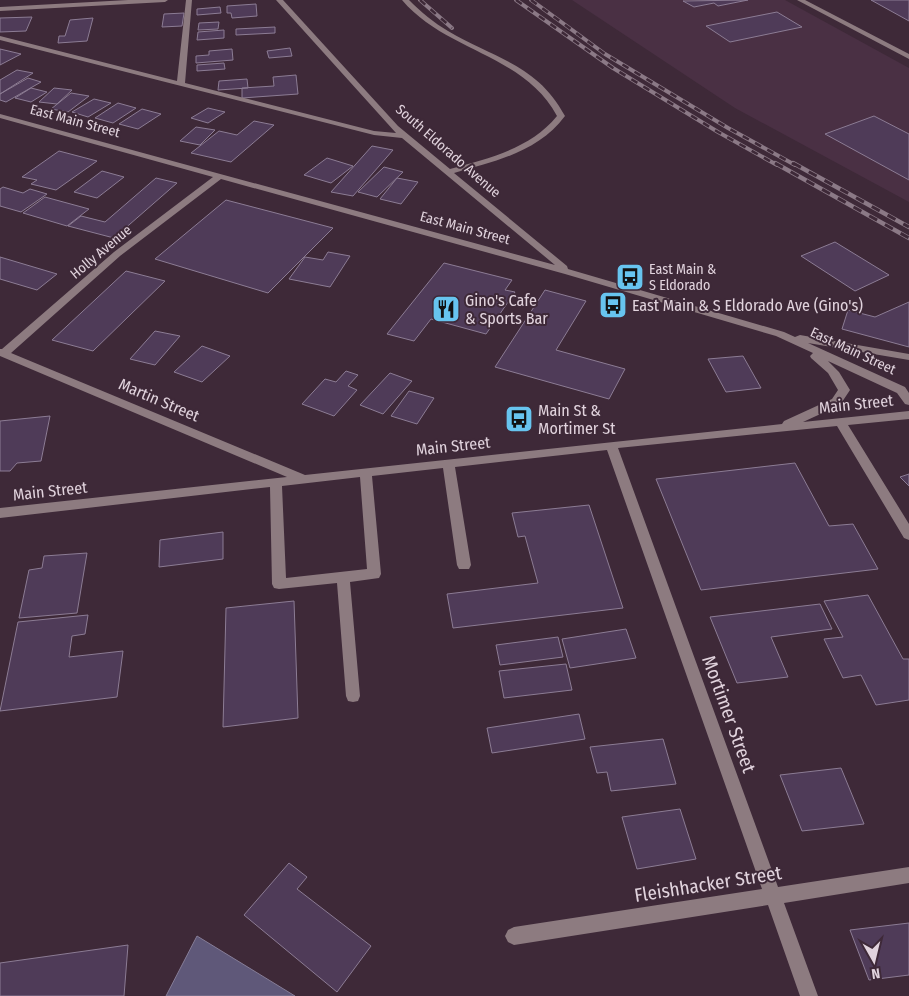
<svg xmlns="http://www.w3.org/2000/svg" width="909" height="996" font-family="'Fira Sans Condensed',sans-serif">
<rect width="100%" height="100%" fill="#3e2938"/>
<path fill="#4a3044" d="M 572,0 L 785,0 L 909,68 L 909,202 L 735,108 Z"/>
<path fill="#5f5879" stroke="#867d97" d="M 197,936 L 295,996 L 166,996 Z"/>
<path fill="#4f3b58" stroke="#8c7c94" d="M 748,0 L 718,6 L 714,3 L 694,7 L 683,1 Z
M 871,0 L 909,0 L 909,21 Z
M 256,4 L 257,16 L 232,18 L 231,13 L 227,13 L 227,6 Z
M 220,7 L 221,13 L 197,15 L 197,9 Z
M 777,12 L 802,27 L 730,42 L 706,26 Z
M 184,13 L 182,26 L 162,27 L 164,14 Z
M 32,17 L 26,31 L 0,32 L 0,18 Z
M 93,18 L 87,41 L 58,43 L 59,36 L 65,36 L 70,20 Z
M 219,22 L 218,29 L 198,30 L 199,23 Z
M 275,27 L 275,33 L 236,35 L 236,29 Z
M 224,30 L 224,38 L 197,40 L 198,32 Z
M 290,48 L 292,56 L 269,58 L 267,51 Z
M 0,49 L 21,54 L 0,65 Z
M 232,49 L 233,60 L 196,63 L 196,56 L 209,55 L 209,51 Z
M 224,63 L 225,69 L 197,71 L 197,65 Z
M 17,70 L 33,73 L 0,94 L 0,80 Z
M 296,75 L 298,94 L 242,98 L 242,88 L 274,86 L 273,77 Z
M 28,78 L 41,82 L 6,102 L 0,100 L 0,94 Z
M 247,79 L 248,88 L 218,90 L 219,81 Z
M 31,88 L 47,92 L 31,102 L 15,98 Z
M 54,88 L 72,90 L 57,104 L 39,102 Z
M 71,93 L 89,96 L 68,112 L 51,109 Z
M 94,99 L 111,103 L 88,117 L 72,112 Z
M 118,103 L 136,108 L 113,123 L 95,118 Z
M 208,108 L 225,112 L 208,123 L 191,118 Z
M 142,109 L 161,114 L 138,129 L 119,124 Z
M 874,116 L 909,134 L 909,180 L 825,134 Z
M 254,121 L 274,125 L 231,162 L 191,153 L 219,131 L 237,135 Z
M 196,127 L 215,130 L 200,145 L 180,141 Z
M 372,146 L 393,150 L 353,196 L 331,192 Z
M 59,151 L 97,161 L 56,190 L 31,184 L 37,180 L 22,177 Z
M 327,158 L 353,166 L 331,183 L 304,175 Z
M 384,167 L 403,172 L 377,197 L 358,192 Z
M 102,171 L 124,177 L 97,198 L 74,192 Z
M 156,178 L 177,183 L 114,238 L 68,226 L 81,216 L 105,222 Z
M 397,178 L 418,182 L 401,204 L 380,199 Z
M 3,187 L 23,193 L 30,189 L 47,194 L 21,212 L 0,206 L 0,189 Z
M 45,197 L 89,209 L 67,226 L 23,213 Z
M 226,200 L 333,228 L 268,293 L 155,259 Z
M 835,242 L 889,275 L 855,291 L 801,256 Z
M 328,252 L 350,256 L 330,287 L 289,279 L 305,257 L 323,260 Z
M 0,257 L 57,274 L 37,290 L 0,279 Z
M 444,263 L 512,280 L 505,290 L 515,292 L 486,334 L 431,319 L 414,341 L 387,334 Z
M 126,271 L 165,281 L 93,351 L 52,340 Z
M 545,290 L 586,301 L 556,350 L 625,369 L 609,399 L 495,367 Z
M 909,302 L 909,347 L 842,329 L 848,310 L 875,317 Z
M 155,331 L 180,336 L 155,365 L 130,359 Z
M 202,346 L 230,356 L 202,382 L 174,372 Z
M 743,356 L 761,388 L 726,392 L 708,359 Z
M 346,371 L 358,375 L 348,386 L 357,390 L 334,416 L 302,404 L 325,379 L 336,382 Z
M 390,373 L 412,381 L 383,414 L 360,405 Z
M 409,391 L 434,398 L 417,424 L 391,416 Z
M 50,416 L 41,461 L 17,463 L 10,471 L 0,471 L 0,421 Z
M 795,463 L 829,526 L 853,524 L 878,569 L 701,590 L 656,479 Z
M 909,474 L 909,486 L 900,477 Z
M 589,505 L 623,608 L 453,628 L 447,594 L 538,583 L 525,536 L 518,537 L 512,513 Z
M 223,532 L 223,559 L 159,567 L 160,540 Z
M 87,553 L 77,613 L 19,618 L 29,570 L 42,568 L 44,556 Z
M 868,595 L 903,659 L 909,659 L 909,700 L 876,705 L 861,675 L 843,678 L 824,639 L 843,637 L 824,601 Z
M 294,601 L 298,718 L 223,727 L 226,608 Z
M 820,604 L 832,629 L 771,637 L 788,677 L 737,683 L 710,617 Z
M 88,615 L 85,634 L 72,636 L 69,657 L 123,651 L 117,697 L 0,711 L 18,622 Z
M 626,629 L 636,658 L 570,668 L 562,639 Z
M 558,637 L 563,657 L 500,665 L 496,645 Z
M 566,664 L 572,690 L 504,698 L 499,671 Z
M 579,714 L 585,739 L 492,753 L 487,728 Z
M 663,739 L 676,784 L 611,791 L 607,772 L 597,773 L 590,747 Z
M 841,768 L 864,824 L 802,831 L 780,775 Z
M 680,809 L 696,859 L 637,869 L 622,817 Z
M 289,863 L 307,877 L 297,889 L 371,946 L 337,992 L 244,915 Z
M 909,923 L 909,975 L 869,980 L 850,930 Z
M 128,945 L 124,996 L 0,996 L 0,963 Z"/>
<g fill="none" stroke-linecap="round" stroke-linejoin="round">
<path fill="#8d7b80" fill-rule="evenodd" d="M 128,0 L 168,0 L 165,2 L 0,11 L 0,7 Z
M 186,0 L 192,0 L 185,83 L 374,131 L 396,133 L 276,0 L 283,0 L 398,126 L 450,169 C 489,158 530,149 557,116 C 524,54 446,52 402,0 L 409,0 C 421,12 434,23 448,31 C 495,59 537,64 565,116 C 538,152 496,161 454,173 L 567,266 L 568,269 L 784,332 L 795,337 L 800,335 L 909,354 L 909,360 L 808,343 L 905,387 L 909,393 L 909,405 L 905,404 L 897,393 L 828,361 L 839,372 L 850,390 L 840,405 L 803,422 L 909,411 L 909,419 L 848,425 L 909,524 L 909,540 L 904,538 L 837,426 L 618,448 L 778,887 L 909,867 L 909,883 L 784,903 L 818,996 L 800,996 L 768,905 L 514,945 L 508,942 L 505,936 L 508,930 L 514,927 L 762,889 L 607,450 L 455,467 L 471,565 L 469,569 L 459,569 L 457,565 L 443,468 L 372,476 L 381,574 L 379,578 L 350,582 L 360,696 L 358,701 L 353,702 L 348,701 L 346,696 L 337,583 L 279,589 L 274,588 L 272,584 L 270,487 L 0,518 L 0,508 L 287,477 L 0,356 L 0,349 L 2,349 L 114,252 L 213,177 L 0,118 L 0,114 L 555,265 L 402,138 L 374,135 L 0,40 L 0,36 L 177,81 ZM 221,179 L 565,274 L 776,336 L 813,353 L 810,356 L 811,358 L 828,373 L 838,390 L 832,399 L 784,421 L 782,424 L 305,475 L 11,353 L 120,256 ZM 360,477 L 367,569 L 286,578 L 282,486 Z
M 797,0 L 805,0 L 909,54 L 909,59 Z"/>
<defs>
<path id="rail-far1" d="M 420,0 L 452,28
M 516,0 L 613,68 L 718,132 L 777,165
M 531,0 L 605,54 L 728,128 L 795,165"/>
<path id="rail" d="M 775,163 L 909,238
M 793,163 L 909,227"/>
</defs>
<use href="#rail-far1" stroke="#8b7986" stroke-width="4"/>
<use href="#rail" stroke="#8b7986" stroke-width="4.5"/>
<use href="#rail-far1" stroke="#3e2938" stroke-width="2.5" stroke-dasharray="7" stroke-linecap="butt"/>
<use href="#rail" stroke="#3e2938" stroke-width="3" stroke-dasharray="9" stroke-linecap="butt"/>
</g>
<defs>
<symbol id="bus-square" viewBox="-11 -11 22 22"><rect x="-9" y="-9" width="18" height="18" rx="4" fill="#67c4ef" stroke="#3e2938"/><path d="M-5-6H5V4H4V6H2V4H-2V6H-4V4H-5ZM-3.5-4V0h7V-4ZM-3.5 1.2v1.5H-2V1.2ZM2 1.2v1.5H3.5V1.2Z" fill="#111"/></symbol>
<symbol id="restaurant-square" viewBox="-11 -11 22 22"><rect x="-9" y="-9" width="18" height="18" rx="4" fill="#67c4ef" stroke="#3e2938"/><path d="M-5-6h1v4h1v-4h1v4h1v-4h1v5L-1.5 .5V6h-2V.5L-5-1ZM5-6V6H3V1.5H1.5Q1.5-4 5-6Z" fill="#111"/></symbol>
</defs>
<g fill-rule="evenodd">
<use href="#bus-square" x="614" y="261" width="32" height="32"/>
<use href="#bus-square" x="597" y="289" width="32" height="32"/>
<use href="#restaurant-square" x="430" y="293" width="32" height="32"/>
<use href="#bus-square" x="503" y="403" width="32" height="32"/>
</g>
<g text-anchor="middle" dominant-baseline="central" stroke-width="4" stroke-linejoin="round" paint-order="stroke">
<g font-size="14" fill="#e1d3dd" stroke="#3e2938">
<text transform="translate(75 121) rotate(15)">East Main Street</text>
<text transform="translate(448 151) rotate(41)">South Eldorado Avenue</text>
<text transform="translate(465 228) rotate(15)">East Main Street</text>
<text transform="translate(101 252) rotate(-40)">Holly Avenue</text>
<text transform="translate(853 351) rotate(25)">East Main Street</text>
</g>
<g font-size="14" fill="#e1d3dd" stroke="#3e2938" text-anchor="start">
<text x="649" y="269">East Main &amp;<tspan x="649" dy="16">S Eldorado</tspan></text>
</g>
<g font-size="16" fill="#e1d3dd" stroke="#3e2938" text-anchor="start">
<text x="465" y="300">Gino's Cafe<tspan x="465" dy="18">&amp; Sports Bar</tspan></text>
<text x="632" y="305">East Main &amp; S Eldorado Ave (Gino's)</text>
<text x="538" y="410">Main St &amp;<tspan x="538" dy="18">Mortimer St</tspan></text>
</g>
<g font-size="16" fill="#e1d3dd" stroke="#3e2938">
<text transform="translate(159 400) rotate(23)">Martin Street</text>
<text transform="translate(856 404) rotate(-6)">Main Street</text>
<text transform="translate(453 446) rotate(-6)">Main Street</text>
<text transform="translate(50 491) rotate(-6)">Main Street</text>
</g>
<g font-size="19" fill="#e1d3dd" stroke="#3e2938">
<text transform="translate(729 714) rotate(70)">Mortimer Street</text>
<text transform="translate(708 884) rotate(-9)">Fleishhacker Street</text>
</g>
</g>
<g transform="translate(874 961) rotate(172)" stroke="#3e2938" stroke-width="4" paint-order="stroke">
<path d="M0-4L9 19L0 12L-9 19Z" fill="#e1d3dd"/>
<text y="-8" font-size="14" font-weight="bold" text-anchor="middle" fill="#e1d3dd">N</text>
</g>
</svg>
